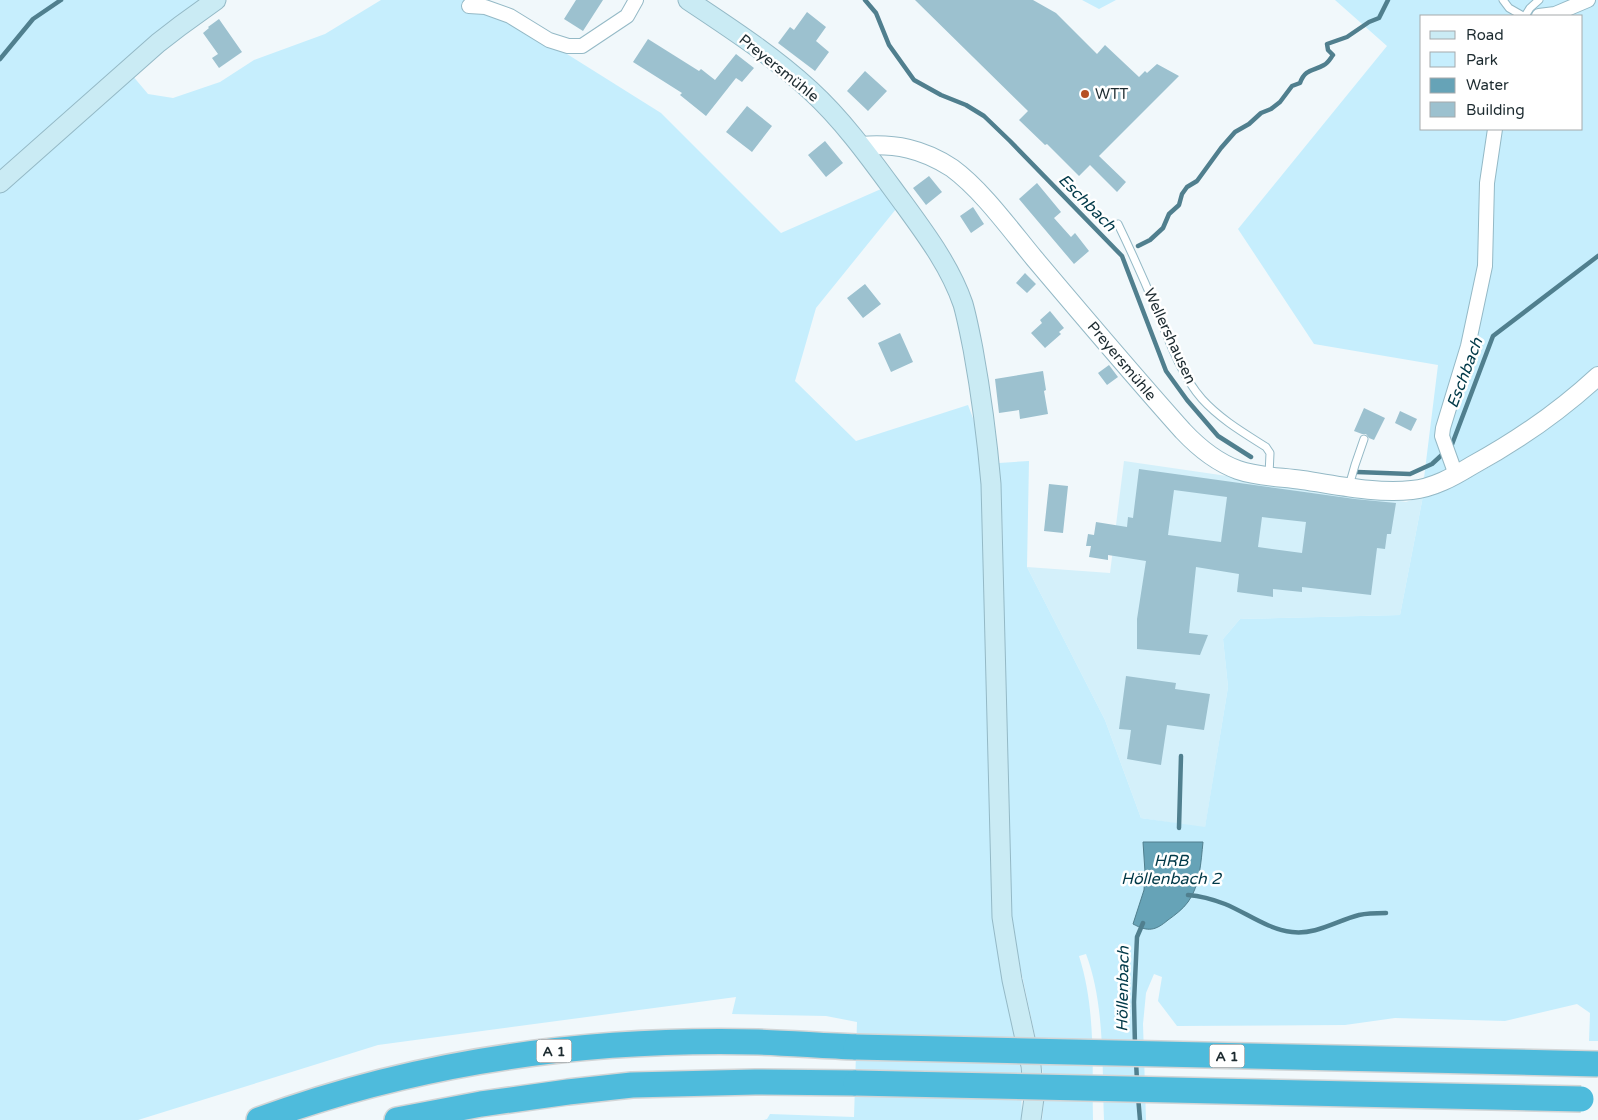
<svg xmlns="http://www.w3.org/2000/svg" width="1598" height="1120" font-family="'Varela Round',sans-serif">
<rect width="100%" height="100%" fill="#f1f8fb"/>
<path fill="#d4f0fa" d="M 1124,461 L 1406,502 L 1423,496 L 1400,615 L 1240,619 L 1223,639 L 1228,687 L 1205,828 L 1141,818 L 1105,720 L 1027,567 L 1110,573 Z"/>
<path fill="#c6eefd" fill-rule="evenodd" d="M 0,0 L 203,0 L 0,173 Z
M 381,0 L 481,0 L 661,113 L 781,233 L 881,189 L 896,209 L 816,308 L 795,381 L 856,441 L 968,405 L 982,442 L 991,850 L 995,935 L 1014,1025 L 1021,1072 L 1022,1120 L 764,1120 L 767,1119 L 770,1114 L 854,1117 L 857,1022 L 826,1016 L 732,1014 L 736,997 L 378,1045 L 138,1120 L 0,1120 L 0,192 L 132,75 L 148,94 L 173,98 L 220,82 L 254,60 L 325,34 Z
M 1082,0 L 1116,0 L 1099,9 Z
M 1335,0 L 1598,0 L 1598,366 L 1565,397 L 1535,419 L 1440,475 L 1424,478 L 1438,365 L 1314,344 L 1238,229 L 1387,46 ZM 1422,16 L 1582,16 L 1582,129 L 1422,129 Z
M 1598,386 L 1598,1041 L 1589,1041 L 1590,1013 L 1577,1004 L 1505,1021 L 1395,1018 L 1345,1025 L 1177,1026 L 1158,1001 L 1162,977 L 1154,974 L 1146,993 L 1143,1024 L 1146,1120 L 1104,1120 C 1102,1067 1105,1004 1086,954 L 1079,956 C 1096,1009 1092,1065 1093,1120 L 1042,1120 L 1044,1101 L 1043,1073 L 1020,966 L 1012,923 L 1008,850 L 1002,512 L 999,463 L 1029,461 L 1027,567 L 1105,720 L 1141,818 L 1205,827 L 1228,687 L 1223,639 L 1240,619 L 1400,615 L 1423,496 C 1440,488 1459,482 1476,474 C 1520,451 1562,421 1598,386 Z"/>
<path fill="#66a3b7" stroke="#507f8e" d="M 1143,842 L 1203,842 C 1201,861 1200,886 1188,902 C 1183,909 1175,915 1168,920 C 1155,931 1148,932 1133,924 L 1144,890 L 1145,872 Z"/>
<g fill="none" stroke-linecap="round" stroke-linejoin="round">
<path stroke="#507f8e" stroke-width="4.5" d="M 865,0 L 876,13 L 889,45 L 914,80 L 941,95 L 966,105 L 984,116 L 1010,141 L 1122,256 L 1166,371 L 1187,400 L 1218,436 L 1251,457
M 0,59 L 33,19 L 61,0
M 1138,246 L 1150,240 L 1163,228 L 1169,214 L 1179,205 L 1182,194 L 1187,187 L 1197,181 L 1221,148 L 1235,132 L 1249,124 L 1261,113 L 1271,109 L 1280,102 L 1292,86 L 1300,83 C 1305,69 1313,71 1324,65 C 1328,63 1330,59 1333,55 L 1328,50 L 1327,44 L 1347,37 L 1369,22 L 1379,18 L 1388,0
M 1451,447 L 1493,336 L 1598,256
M 1357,472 L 1410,474 L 1432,464 L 1445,452
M 1179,828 L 1181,756
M 1188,895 C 1201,896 1212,899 1225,904 C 1247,913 1267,929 1292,932 C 1316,935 1336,921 1359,915 C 1368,913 1376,913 1386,913
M 1135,1046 L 1134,1002 L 1137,937 L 1143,923
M 1136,1061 L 1137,1081
M 1138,1096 L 1140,1120"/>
</g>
<path fill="#9cc1cf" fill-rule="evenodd" d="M 576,0 L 603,0 L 583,31 L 564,19 Z
M 915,0 L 1033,0 L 1056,13 L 1097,54 L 1105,45 L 1139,77 L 1145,71 L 1147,73 L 1157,64 L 1179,76 L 1099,156 L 1126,182 L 1117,192 L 1090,165 L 1079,176 L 1047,144 L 1045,145 L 1019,120 L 1028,111 Z
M 807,12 L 826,27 L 816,41 L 829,52 L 815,71 L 778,43 L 790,27 L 794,30 Z
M 219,19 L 242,52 L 219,68 L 212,58 L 218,54 L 203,33 L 209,28 L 208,27 Z
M 648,39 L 699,71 L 701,69 L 715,80 L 736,54 L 754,68 L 742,82 L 736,78 L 706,116 L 680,95 L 682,93 L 633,62 Z
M 865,71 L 887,91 L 868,111 L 847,91 Z
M 747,106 L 772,126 L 752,152 L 726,132 Z
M 825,141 L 843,163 L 826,177 L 808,155 Z
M 929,176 L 942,192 L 926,205 L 913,188 Z
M 1037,183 L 1061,212 L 1054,218 L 1071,237 L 1075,233 L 1089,251 L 1074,264 L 1019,199 Z
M 973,207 L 984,224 L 971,233 L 960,216 Z
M 1025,273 L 1036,284 L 1027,293 L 1016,283 Z
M 865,284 L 881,304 L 863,318 L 847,298 Z
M 1050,311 L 1064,328 L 1059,332 L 1061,334 L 1045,348 L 1031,333 L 1042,323 L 1040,320 Z
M 900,333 L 913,362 L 891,372 L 878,343 Z
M 1109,365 L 1118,377 L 1107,385 L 1098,373 Z
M 1043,371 L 1046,390 L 1044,391 L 1048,414 L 1020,419 L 1019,410 L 999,413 L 995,379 Z
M 1364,408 L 1385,418 L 1374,440 L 1369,438 L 1366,434 L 1362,434 L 1354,431 Z
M 1400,411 L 1417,419 L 1411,431 L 1395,423 Z
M 1139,469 L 1355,499 L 1396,503 L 1391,534 L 1387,534 L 1385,549 L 1377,548 L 1371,595 L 1302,587 L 1302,592 L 1273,589 L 1273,597 L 1237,592 L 1239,574 L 1196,567 L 1189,633 L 1208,635 L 1200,655 L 1137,649 L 1137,619 L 1146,561 L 1108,555 L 1108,560 L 1089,557 L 1091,546 L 1086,546 L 1088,534 L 1094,535 L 1096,522 L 1127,527 L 1128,517 L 1133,518 ZM 1174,490 L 1227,497 L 1221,542 L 1168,535 ZM 1262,517 L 1306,522 L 1302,553 L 1258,547 Z
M 1049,484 L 1068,486 L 1063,533 L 1044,531 Z
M 1126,676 L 1176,683 L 1175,689 L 1210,694 L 1204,730 L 1167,725 L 1161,765 L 1127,759 L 1131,730 L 1119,729 Z"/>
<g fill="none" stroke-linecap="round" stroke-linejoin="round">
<defs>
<path id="service" d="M 1503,0 L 1509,8 L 1523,16
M 1525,16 L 1530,8 L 1539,0
M 1118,224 C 1132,253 1145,282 1157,311 C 1169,341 1181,375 1202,399 C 1220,419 1244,433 1266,447 L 1270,453 L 1269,475
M 1349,486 L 1355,465 L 1364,439"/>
<path id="minor" d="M 469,6 L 485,7 L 510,16 L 549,40 L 568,46 L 582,46 L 627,16 L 636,0
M 1539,16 L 1555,14 L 1588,0
M 1456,475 L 1442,436 L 1443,428 L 1468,346 L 1485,266 L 1487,183 L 1495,129"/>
<path id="tertiary" d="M 861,146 C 895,143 923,149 952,168 C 982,190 1010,229 1034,258 C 1083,316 1132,374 1183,431 C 1198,447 1216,462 1238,470 C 1258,477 1281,477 1302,480 C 1337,485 1376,494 1412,490 C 1433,488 1453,477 1471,466 C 1517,441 1559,412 1598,376"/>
<path id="secondary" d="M 688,0 C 730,28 773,56 810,90 C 845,122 873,162 901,200 C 925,233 950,266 963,304 C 967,318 970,334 973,349 C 981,393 987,438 991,484 L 1002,917 L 1012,980 L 1031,1066 L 1034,1098 L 1031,1120
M 0,183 L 158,43 L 180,26 L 216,0"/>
<path id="motorway" d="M 259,1120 C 419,1061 588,1038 758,1042 C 791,1043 824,1046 856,1047
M 397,1120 L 481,1104 L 568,1092 L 632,1085 L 755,1082 L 856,1083"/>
</defs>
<use href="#service" stroke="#94b9c6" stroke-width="9"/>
<use href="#minor" stroke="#94b9c6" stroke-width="16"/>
<use href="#tertiary" stroke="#94b9c6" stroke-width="20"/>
<use href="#secondary" stroke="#94b9c6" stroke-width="21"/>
<use href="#motorway" stroke="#d2d5d6" stroke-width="28"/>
<use href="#service" stroke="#fff" stroke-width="7"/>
<use href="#minor" stroke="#fff" stroke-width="14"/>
<use href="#tertiary" stroke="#fff" stroke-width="18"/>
<use href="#secondary" stroke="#caebf4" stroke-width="19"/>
<use href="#motorway" stroke="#4ebbdc" stroke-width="25"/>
<defs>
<path id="motorway-bridge" d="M 856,1047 L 1598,1064
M 856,1083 L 1581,1099"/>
</defs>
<use href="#motorway-bridge" stroke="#d2d5d6" stroke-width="28" stroke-linecap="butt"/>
<use href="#motorway-bridge" stroke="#4ebbdc" stroke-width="25"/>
</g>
<circle fill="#b65023" stroke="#fff" stroke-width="2" cx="1085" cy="94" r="5"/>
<g text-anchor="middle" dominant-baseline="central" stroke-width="5" stroke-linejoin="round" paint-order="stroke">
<g fill="#fff" stroke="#616b6e" stroke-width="1">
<rect x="536.5" y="1039.5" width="35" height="23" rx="4"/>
<rect x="1209.5" y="1044.5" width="35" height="23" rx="4"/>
</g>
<g font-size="14" font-weight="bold" fill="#1d2b30">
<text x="554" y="1051">A 1</text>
<text x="1227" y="1056">A 1</text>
</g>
<g font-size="15" fill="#1d2b30" stroke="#fff">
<text transform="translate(779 68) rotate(39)">Preyersmühle</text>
<text transform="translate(1170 336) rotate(65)">Wellershausen</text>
<text transform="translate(1122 361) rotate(50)">Preyersmühle</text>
</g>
<g font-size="15" fill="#1d2b30" stroke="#fff" text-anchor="start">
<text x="1095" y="94">WTT</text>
</g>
<g font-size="16" font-style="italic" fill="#003948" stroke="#fff">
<text transform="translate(1087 203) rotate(45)">Eschbach</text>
<text transform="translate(1465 373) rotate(-69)">Eschbach</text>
<text x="1171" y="861">HRB<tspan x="1171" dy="18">Höllenbach 2</tspan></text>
<text transform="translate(1123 989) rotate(-89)">Höllenbach</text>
</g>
</g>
<rect x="1420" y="15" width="162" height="115" fill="#ffffff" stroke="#a5aaac"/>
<rect x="1430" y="31" width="25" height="8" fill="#caebf4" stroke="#a5aaac"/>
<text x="1466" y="40" font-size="15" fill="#1d2b30">Road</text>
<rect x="1430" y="52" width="25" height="15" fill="#c6eefd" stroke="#a5aaac"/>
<text x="1466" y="65" font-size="15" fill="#1d2b30">Park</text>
<rect x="1430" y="78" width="25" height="15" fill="#66a3b7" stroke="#a5aaac"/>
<text x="1466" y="90" font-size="15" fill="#1d2b30">Water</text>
<rect x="1430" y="102" width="25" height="15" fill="#9cc1cf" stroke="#a5aaac"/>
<text x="1466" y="115" font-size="15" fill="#1d2b30">Building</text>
</svg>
